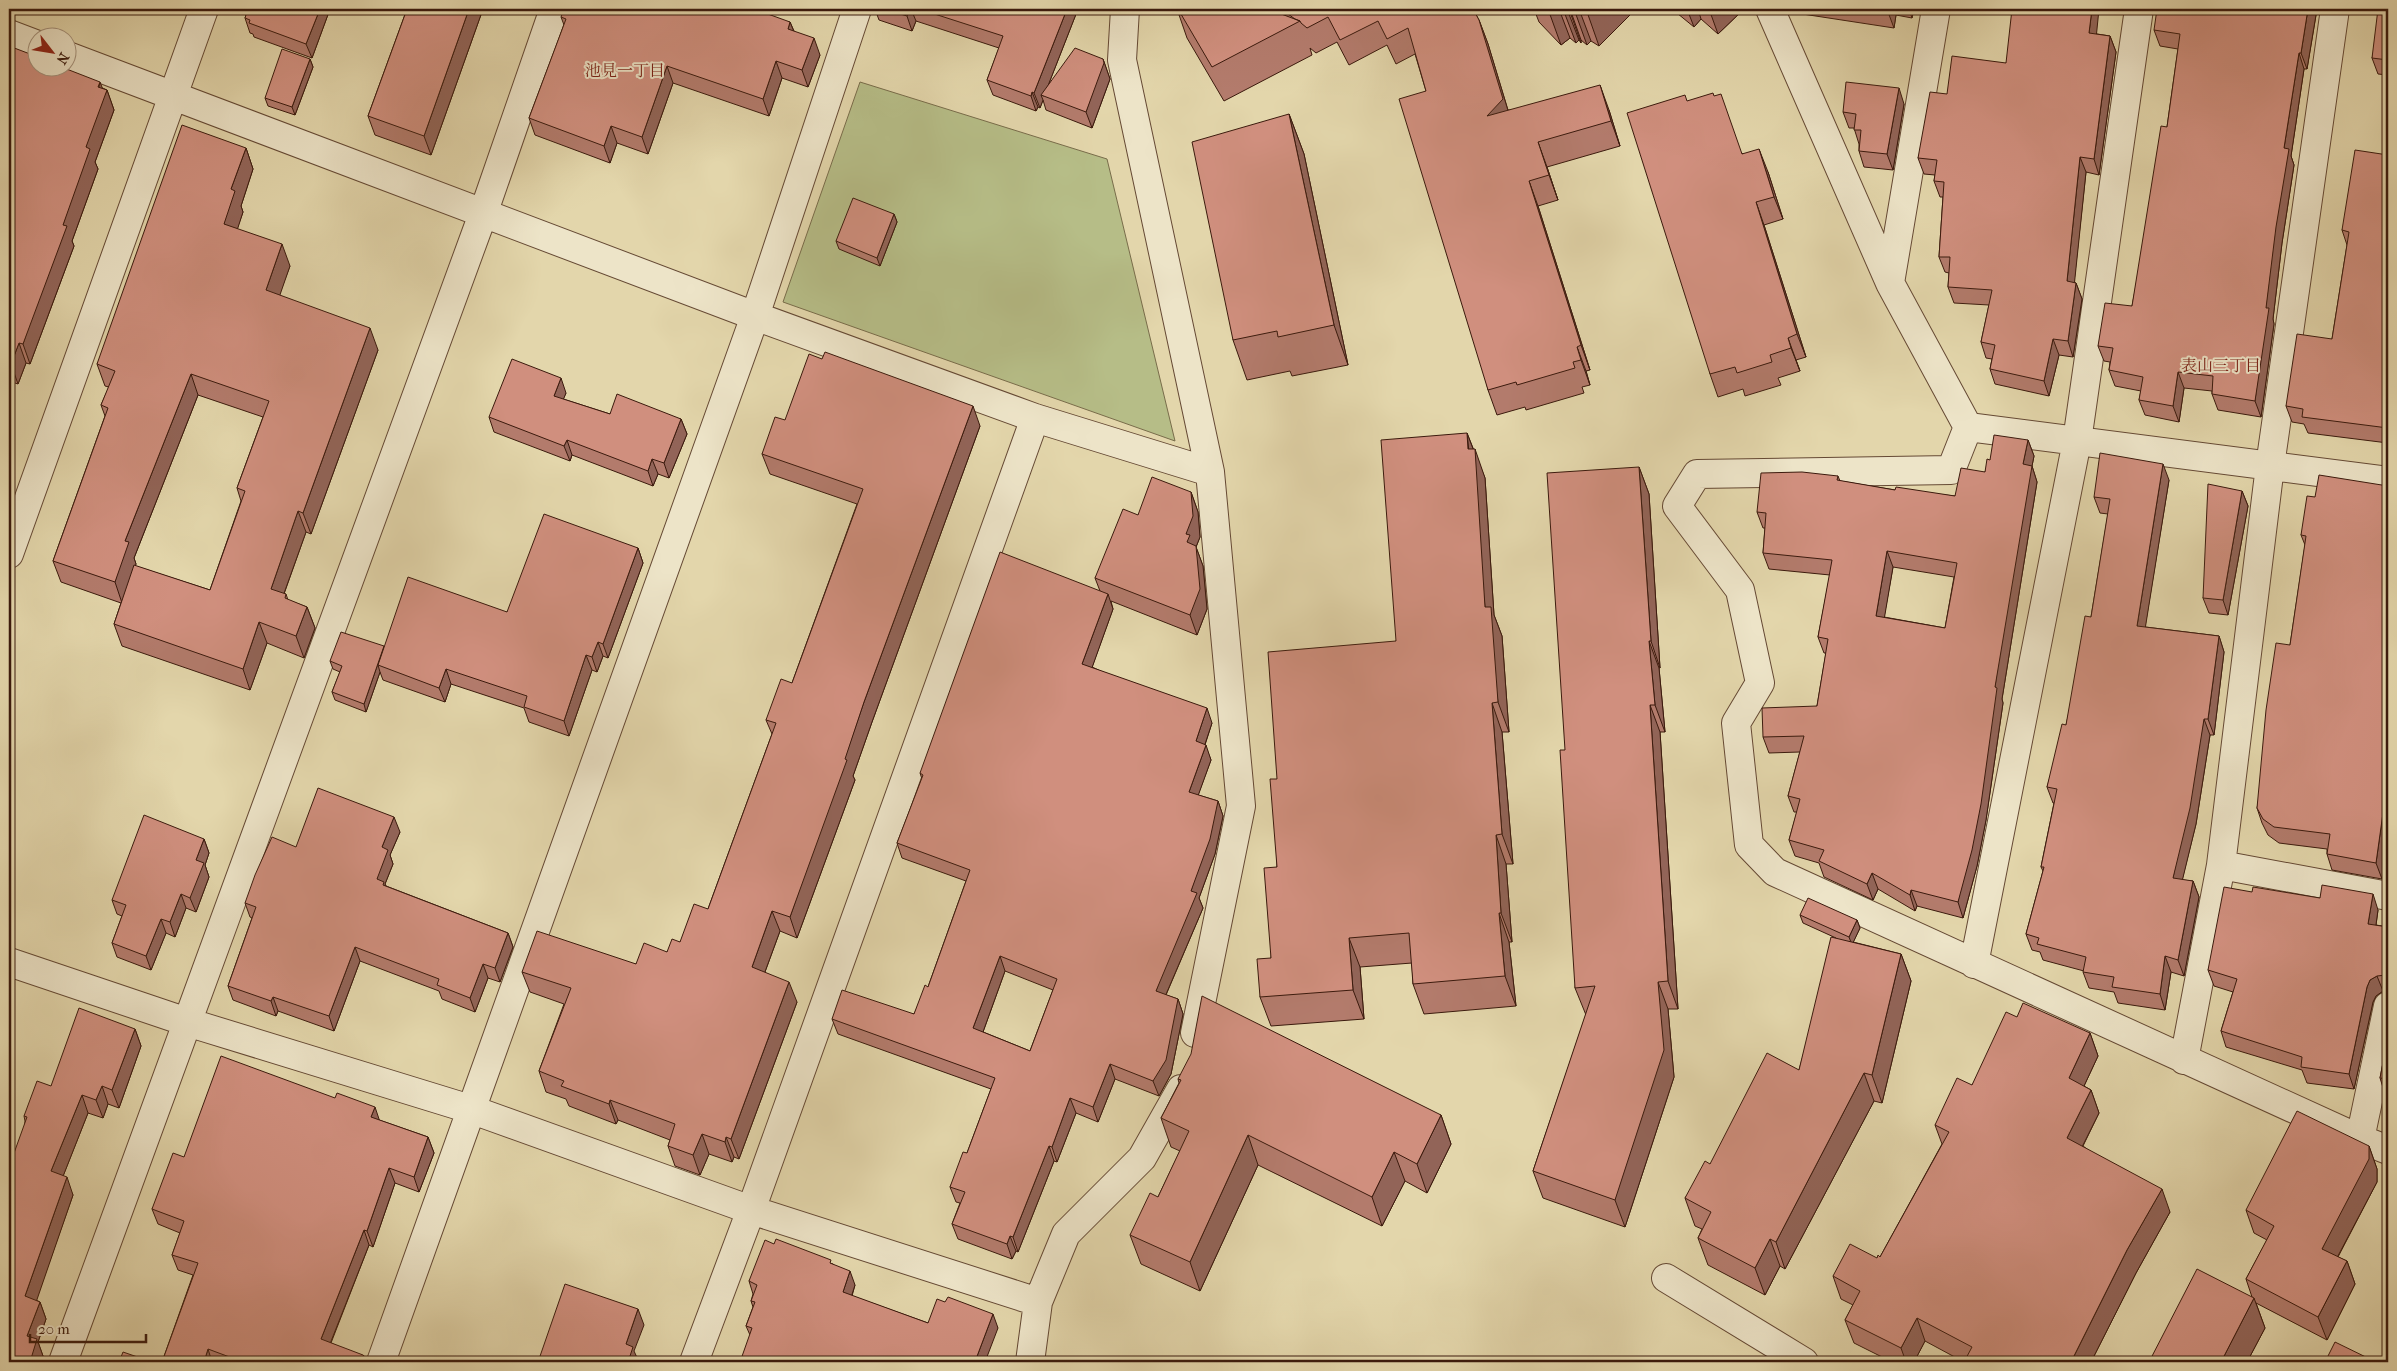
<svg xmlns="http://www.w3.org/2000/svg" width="2397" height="1371" font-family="'IM FELL French Canon','Noto Serif JP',serif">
<rect width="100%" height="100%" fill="#e3d6ab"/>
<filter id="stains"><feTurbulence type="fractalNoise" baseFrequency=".004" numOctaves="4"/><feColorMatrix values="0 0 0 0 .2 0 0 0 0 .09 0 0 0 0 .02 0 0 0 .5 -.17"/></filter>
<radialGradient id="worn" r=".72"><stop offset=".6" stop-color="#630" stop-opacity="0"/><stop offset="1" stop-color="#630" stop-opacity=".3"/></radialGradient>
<path fill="#b6bd87" stroke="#786c4a" d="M 860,82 L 1107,159 L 1175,441 L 783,302 Z"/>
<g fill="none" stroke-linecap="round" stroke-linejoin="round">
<defs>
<path id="street" d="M 1125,9 L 1122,60 L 1210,472 L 1241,806 L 1195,1033
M 1770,9 L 1890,283 L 1968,427
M 9,34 L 38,45
M 68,56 L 755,316 L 1035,418 L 1210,472
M 1890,283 L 1936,9
M 2388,481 L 1968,427 L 1951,470 L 1697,474 L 1677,506 L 1740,590 L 1760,683 L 1736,723 L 1749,845 L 1775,872 L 2360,1139 L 2388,1150
M 9,554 L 204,9
M 2221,865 L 2388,896
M 9,962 L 187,1022 L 470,1109 L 751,1210 L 1038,1302
M 1974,964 L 2077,441 L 2139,9
M 2184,1060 L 2221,865 L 2270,466 L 2335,9
M 2360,1139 L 2388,1006
M 1666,1278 L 1804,1362
M 63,1362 L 483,214 L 554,9
M 381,1362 L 755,316 L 857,9
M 694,1362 L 751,1210 L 1035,418
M 1030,1362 L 1038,1302 L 1066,1234 L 1142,1158 L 1181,1089"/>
</defs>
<use href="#street" stroke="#654934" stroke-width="30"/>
<use href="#street" stroke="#ede4c8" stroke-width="28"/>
</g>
<path fill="#b37b6c" stroke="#3b1a0d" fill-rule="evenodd" d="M 248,9 L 330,9 L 312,58 L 254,37 L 253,34 L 250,33 L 245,18 Z
M 407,9 L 483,9 L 431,155 L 375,135 L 368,116 Z
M 875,9 L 1078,9 L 1049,83 L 1103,59 L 1110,79 L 1092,128 L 1046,110 L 1043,100 L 1040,108 L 1038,107 L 1036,111 L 993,95 L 987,80 L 999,48 L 916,21 L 912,31 L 879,20 Z
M 1177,9 L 1473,9 L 1479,20 L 1488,44 L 1508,110 L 1609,110 L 1620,146 L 1547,167 L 1558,200 L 1538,206 L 1590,370 L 1586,371 L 1590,385 L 1582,387 L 1584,393 L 1526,410 L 1525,407 L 1497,415 L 1488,390 L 1426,91 L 1415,54 L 1396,64 L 1387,45 L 1349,65 L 1337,42 L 1316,53 L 1310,48 L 1312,55 L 1224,101 L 1187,38 Z
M 1534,9 L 1642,9 L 1638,13 L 1634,11 L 1599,46 L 1591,41 L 1587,45 L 1581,40 L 1581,43 L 1579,40 L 1576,43 L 1570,38 L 1561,45 L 1539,22 Z
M 1672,9 L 1744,9 L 1718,34 L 1701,19 L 1694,27 Z
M 1794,9 L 1914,9 L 1912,18 L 1896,15 L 1894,28 L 1796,13 Z
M 2317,9 L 2307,69 L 2304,69 L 2291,156 L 2294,165 L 2282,243 L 2273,319 L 2274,324 L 2261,417 L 2218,410 L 2212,394 L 2212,391 L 2184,388 L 2179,422 L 2145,415 L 2139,400 L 2141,391 L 2115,386 L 2109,370 L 2110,362 L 2104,361 L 2098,346 L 2132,306 L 2167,127 L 2178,49 L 2160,46 L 2154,30 Z
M 2388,9 L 2388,75 L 2378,74 L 2372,58 Z
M 561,17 L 790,22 L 794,31 L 820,55 L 808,87 L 782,78 L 769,116 L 673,83 L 648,154 L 617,143 L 610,163 L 535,135 L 529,118 L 564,25 Z
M 2097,34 L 2110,36 L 2116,52 L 2099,175 L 2086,172 L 2074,282 L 2076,283 L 2082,299 L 2073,357 L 2059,355 L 2049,396 L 1995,384 L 1990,369 L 1992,359 L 1986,358 L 1981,342 L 1989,305 L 1954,303 L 1948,287 L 1949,273 L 1945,272 L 1939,257 L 1943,197 L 1940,197 L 1934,181 L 1935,175 L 1924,174 L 1918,158 L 1947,94 L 2006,63 Z
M 9,46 L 107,90 L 114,110 L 95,162 L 98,169 L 72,241 L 74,246 L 30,364 L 26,363 L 18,384 L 9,381 Z
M 310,59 L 313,67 L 295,115 L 268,106 L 265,98 Z
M 1687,101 L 1743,154 L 1768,172 L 1783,219 L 1764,225 L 1806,357 L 1796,360 L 1800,371 L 1778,378 L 1781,385 L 1745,396 L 1743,389 L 1718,397 L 1710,374 Z
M 1904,104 L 1893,170 L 1864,167 L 1859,151 L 1859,144 L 1854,128 L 1849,128 L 1843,112 Z
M 1289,114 L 1304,154 L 1348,365 L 1292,376 L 1290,371 L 1247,380 L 1233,340 Z
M 246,148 L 253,169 L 241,206 L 243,212 L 237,229 L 290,266 L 279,295 L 378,350 L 311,534 L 306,532 L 284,594 L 286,594 L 288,600 L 307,607 L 315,628 L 304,658 L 267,643 L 250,690 L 122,646 L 114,624 L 121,603 L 61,582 L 53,561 L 105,416 L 101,405 L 109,387 L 105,386 L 97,364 ZM 198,395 L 263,417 L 237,488 L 241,501 L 210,590 L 135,566 L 136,564 L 134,558 Z
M 2388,155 L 2388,443 L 2308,433 L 2304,424 L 2292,422 L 2286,406 L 2332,339 L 2347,245 L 2342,230 Z
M 894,214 L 897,222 L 880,266 L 839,249 L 836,241 Z
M 566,393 L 563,399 L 610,414 L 681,419 L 687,434 L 669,478 L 658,474 L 653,486 L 572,455 L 570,461 L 494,432 L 489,417 Z
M 785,420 L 980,426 L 872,722 L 853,776 L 855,780 L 797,938 L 780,931 L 765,972 L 797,1002 L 739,1159 L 734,1157 L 732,1162 L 709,1154 L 700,1175 L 675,1166 L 668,1146 L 670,1140 L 618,1120 L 616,1124 L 569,1106 L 566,1099 L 546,1092 L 539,1071 L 564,1004 L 530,992 L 522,972 L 636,964 L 667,952 L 680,942 L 708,909 L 772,734 L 766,720 L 792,683 L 857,504 L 770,474 L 762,454 Z
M 1467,433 L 1485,478 L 1494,615 L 1502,636 L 1509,732 L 1502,732 L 1513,864 L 1506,864 L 1512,942 L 1509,942 L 1516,1006 L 1424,1014 L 1413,984 L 1412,963 L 1360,967 L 1364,1019 L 1271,1026 L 1260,997 L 1271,958 L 1277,867 L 1277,779 L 1396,641 Z
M 2028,440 L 2034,456 L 2032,466 L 2037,482 L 2002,699 L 2003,703 L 1986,820 L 1977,866 L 1963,918 L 1917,906 L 1915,911 L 1878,889 L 1873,900 L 1824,877 L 1819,863 L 1795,856 L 1789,840 L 1797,812 L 1794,812 L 1788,796 L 1800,752 L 1769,753 L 1763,737 L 1817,706 L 1826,653 L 1824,653 L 1818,637 L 1830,575 L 1769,569 L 1763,553 L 1765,528 L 1763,528 L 1757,512 L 1838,476 L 1840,481 L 1895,490 L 1955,496 L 1985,472 L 1990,460 ZM 1893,567 L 1954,577 L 1945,628 L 1884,617 Z
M 1639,467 L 1649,494 L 1660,668 L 1659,668 L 1665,732 L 1660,732 L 1678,1009 L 1668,1009 L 1674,1077 L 1625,1227 L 1543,1198 L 1533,1171 L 1586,1015 L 1575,988 Z
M 2169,480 L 2145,627 L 2219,636 L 2224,652 L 2214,735 L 2210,735 L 2196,824 L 2182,880 L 2193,881 L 2199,897 L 2184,976 L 2171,972 L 2165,1010 L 2118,1003 L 2114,992 L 2089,988 L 2083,972 L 2084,971 L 2043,960 L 2040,952 L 2032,950 L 2026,934 L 2043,871 L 2041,867 L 2054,803 L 2053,803 L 2047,787 L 2066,725 L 2091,617 L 2108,514 L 2100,513 L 2094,497 Z
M 2388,486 L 2388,834 L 2382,879 L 2332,870 L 2327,854 L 2327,849 L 2279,843 L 2268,835 L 2262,823 L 2257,808 L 2290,645 L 2305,545 L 2301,535 L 2315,497 Z
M 2242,491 L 2248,506 L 2228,615 L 2209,613 L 2203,598 Z
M 1191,492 L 1198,512 L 1200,537 L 1196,547 L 1203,566 L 1207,609 L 1197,635 L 1111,601 L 1113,609 L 1092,667 L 1212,723 L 1205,745 L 1211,760 L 1198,795 L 1218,801 L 1223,816 L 1215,854 L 1199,898 L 1203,908 L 1166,995 L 1178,999 L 1183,1014 L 1171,1074 L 1159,1096 L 1115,1079 L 1098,1122 L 1076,1113 L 1057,1162 L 1054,1161 L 1018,1252 L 1016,1251 L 1012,1259 L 958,1239 L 952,1224 L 960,1203 L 956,1202 L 950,1187 L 967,1153 L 991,1089 L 838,1034 L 832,1019 L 914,1014 L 928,987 L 966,881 L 902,858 L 897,843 L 922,779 L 920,773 L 1100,591 L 1095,578 L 1138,515 ZM 1005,971 L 1053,990 L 1030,1051 L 983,1032 Z
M 638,548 L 643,563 L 608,658 L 603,656 L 597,672 L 592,670 L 569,736 L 529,722 L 524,708 L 451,684 L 445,702 L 383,680 L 380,672 L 366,712 L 335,700 L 332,692 L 340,672 L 333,669 L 330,661 L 384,647 L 507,612 Z
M 400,832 L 390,855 L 393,864 L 385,884 L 386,886 L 508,933 L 513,947 L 500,982 L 488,978 L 475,1012 L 442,999 L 439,991 L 360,961 L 334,1031 L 278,1011 L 276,1016 L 233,1000 L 228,986 L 252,918 L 250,917 L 245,903 L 296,847 Z
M 204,839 L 209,853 L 205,865 L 209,877 L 196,912 L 186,908 L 175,937 L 166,933 L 151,970 L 117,957 L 112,943 L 122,916 L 117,914 L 112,900 Z
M 2252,892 L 2378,910 L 2376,925 L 2388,927 L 2388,991 L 2383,991 L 2376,996 L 2373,1002 L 2354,1089 L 2307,1083 L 2302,1070 L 2226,1047 L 2221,1031 L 2233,992 L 2214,986 L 2208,970 Z
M 1800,915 L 1857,920 L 1860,928 L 1853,942 L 1901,954 L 1911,981 L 1882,1103 L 1874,1101 L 1785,1269 L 1780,1266 L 1765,1295 L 1708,1265 L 1698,1238 L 1702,1229 L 1695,1226 L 1685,1198 L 1710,1164 L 1799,1070 L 1836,938 L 1803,923 Z
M 2017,1017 L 2090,1033 L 2098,1056 L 2084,1086 L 2091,1090 L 2099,1113 L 2083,1146 L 2170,1212 L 2136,1273 L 2091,1362 L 1964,1362 L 1925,1341 L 1914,1362 L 1892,1362 L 1854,1343 L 1845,1320 L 1853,1305 L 1841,1299 L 1833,1276 L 1880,1257 L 1942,1144 L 1935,1125 L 1972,1085 Z
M 135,1029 L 141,1046 L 119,1108 L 108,1104 L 103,1118 L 88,1113 L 63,1176 L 73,1195 L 36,1300 L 40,1302 L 46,1319 L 38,1342 L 43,1356 L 9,1362 L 25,1121 L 24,1116 L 51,1086 Z
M 2388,1037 L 2388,1094 L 2385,1094 L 2380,1078 Z
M 1178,1079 L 1441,1115 L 1451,1144 L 1427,1193 L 1405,1181 L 1382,1226 L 1258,1165 L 1200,1291 L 1141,1264 L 1130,1235 L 1158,1197 L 1180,1151 L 1171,1147 L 1161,1118 L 1179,1083 Z
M 379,1120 L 428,1137 L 434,1153 L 419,1192 L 395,1183 L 373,1247 L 369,1245 L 331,1343 L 371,1362 L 381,1362 L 162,1362 L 193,1275 L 178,1270 L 172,1255 L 180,1233 L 158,1224 L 152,1209 L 184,1157 Z
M 2369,1146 L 2377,1169 L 2377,1182 L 2338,1257 L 2347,1261 L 2355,1284 L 2327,1340 L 2256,1303 L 2265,1328 L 2247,1362 L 2149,1362 L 2252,1297 L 2246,1279 L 2267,1240 L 2254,1233 L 2246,1210 Z
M 774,1244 L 833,1264 L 855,1285 L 852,1296 L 928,1323 L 998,1328 L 750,1335 L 746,1326 L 753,1307 L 751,1301 L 753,1294 L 749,1281 Z"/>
<path fill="#926458" stroke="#3b1a0d" d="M 320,9 L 330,9 L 312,58 L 306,44 Z
M 469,9 L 483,9 L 431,155 L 424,136 Z
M 909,9 L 911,9 L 916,21 L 912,31 L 907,16 Z
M 1067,9 L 1078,9 L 1044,96 L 1041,95 L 1043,100 L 1040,108 L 1034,93 Z
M 1548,9 L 1559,9 L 1570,38 L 1561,45 Z
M 1563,9 L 1567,9 L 1579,40 L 1576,43 Z
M 1569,9 L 1570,9 L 1581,40 L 1581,43 Z
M 1574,9 L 1579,9 L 1591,41 L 1587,45 Z
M 1586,9 L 1633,9 L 1634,11 L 1599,46 Z
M 1637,9 L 1642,9 L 1638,13 Z
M 1687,9 L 1698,9 L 1701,19 L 1694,27 Z
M 1709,9 L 1744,9 L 1718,34 Z
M 1889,9 L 1894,9 L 1896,15 L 1894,28 L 1888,12 Z
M 1909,9 L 1914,9 L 1912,18 Z
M 2092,9 L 2099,9 L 2095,49 L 2089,33 Z
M 2308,9 L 2317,9 L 2307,69 L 2301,53 Z
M 1479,20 L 1488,44 L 1512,124 L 1487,116 Z
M 790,22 L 797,39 L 788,29 Z
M 2110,36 L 2116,52 L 2099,175 L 2094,159 Z
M 814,38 L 820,55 L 808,87 L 802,70 Z
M 2299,53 L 2304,69 L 2291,156 L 2294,165 L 2282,243 L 2273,319 L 2274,324 L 2261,417 L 2255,401 L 2284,148 Z
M 310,59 L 313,67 L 295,115 L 292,107 Z
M 1103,59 L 1110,79 L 1092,128 L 1086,112 Z
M 776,61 L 782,78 L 769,116 L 763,99 Z
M 667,66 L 673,83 L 648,154 L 642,137 Z
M 100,82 L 105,95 L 107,90 L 114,110 L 95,162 L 98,169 L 72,241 L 74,246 L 30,364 L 23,344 L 63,225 L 86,147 Z
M 1600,85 L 1609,110 L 1620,146 L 1611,121 Z
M 1899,88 L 1904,104 L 1893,170 L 1887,154 Z
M 1032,92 L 1038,107 L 1036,111 L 1031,96 Z
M 1289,114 L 1304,154 L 1348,365 L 1334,325 Z
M 611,126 L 617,143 L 610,163 L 604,146 Z
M 1538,142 L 1547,167 L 1558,200 L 1549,175 Z
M 246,148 L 253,169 L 241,206 L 243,212 L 232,246 L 224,224 L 231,189 Z
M 1759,149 L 1768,172 L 1783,219 L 1774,197 Z
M 2080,157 L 2086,172 L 2073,297 L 2067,281 Z
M 1529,181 L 1538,206 L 1590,370 L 1581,345 Z
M 1756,202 L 1764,225 L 1806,357 L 1797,334 Z
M 894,214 L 897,222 L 880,266 L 877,258 Z
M 282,244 L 290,266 L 274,312 L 266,290 Z
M 2076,283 L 2082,299 L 2073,357 L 2068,341 Z
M 370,328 L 378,350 L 311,534 L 303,513 Z
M 1788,338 L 1800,371 L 1791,348 Z
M 2053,339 L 2059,355 L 2049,396 L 2044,381 Z
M 19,343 L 26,363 L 18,384 L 11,364 Z
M 1577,347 L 1586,371 L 1590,385 L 1581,360 Z
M 2178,372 L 2184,388 L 2179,422 L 2173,406 Z
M 191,374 L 198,395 L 134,558 L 136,564 L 122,603 L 115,582 L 125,541 Z
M 561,378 L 566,393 L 559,410 L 554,396 Z
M 973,406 L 980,426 L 872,722 L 853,776 L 855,780 L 797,938 L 790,917 L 864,702 Z
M 681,419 L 687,434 L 669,478 L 664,463 Z
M 1467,433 L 1475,454 L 1475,449 L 1485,478 L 1494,615 L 1502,636 L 1509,732 L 1498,702 L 1485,607 Z
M 567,440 L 572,455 L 570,461 L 564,446 Z
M 2028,440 L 2034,456 L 2032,466 L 2037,482 L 2002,699 L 2003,703 L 1986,820 L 1977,866 L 1963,918 L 1958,902 L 1995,687 L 2023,464 Z
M 652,459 L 658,474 L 653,486 L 648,471 Z
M 2163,464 L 2169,480 L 2143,642 L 2137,626 Z
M 1639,467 L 1649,494 L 1660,668 L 1651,641 Z
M 2242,491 L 2248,506 L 2228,615 L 2223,600 Z
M 1191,492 L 1198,512 L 1200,537 L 1196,547 L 1203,566 L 1207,609 L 1197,635 L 1190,615 L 1187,542 L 1186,534 Z
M 298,511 L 306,532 L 278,610 L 271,589 Z
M 638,548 L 643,563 L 608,658 L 603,644 Z
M 1887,551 L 1893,567 L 1882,632 L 1876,616 Z
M 1108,594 L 1113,609 L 1088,679 L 1082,664 Z
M 307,607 L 315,628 L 304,658 L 296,636 Z
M 259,622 L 267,643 L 250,690 L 243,669 Z
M 2219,636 L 2224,652 L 2214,735 L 2208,719 Z
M 1649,641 L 1659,668 L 1665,732 L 1655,705 Z
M 598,642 L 603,656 L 597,672 L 592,657 Z
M 384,646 L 387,654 L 378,665 L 380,672 L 366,712 L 364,704 Z
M 586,655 L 592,670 L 569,736 L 564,721 Z
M 446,669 L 451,684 L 445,702 L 439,688 Z
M 1492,703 L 1502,732 L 1513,864 L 1502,834 Z
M 1650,705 L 1660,732 L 1678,1009 L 1668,981 Z
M 1207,708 L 1212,723 L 1201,756 L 1196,741 Z
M 2204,719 L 2210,735 L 2196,824 L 2179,894 L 2173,878 Z
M 1206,745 L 1211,760 L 1194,807 L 1189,792 Z
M 1218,801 L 1223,816 L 1215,854 L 1199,898 L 1203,908 L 1161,1006 L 1156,991 L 1191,891 Z
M 2383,813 L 2388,827 L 2388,834 L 2382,879 L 2376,863 Z
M 394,817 L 400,832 L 390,855 L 393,864 L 385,884 L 390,896 L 377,879 L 382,847 Z
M 1496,835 L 1506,864 L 1512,942 L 1501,913 Z
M 204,839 L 209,853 L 205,865 L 209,877 L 196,912 L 190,898 L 196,860 Z
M 1872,873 L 1878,889 L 1873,900 L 1867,884 Z
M 2193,881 L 2199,897 L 2184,976 L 2178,960 Z
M 1911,890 L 1917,906 L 1915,911 L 1910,895 Z
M 181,894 L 186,908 L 175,937 L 170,922 Z
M 2373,894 L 2378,910 L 2374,939 L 2368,924 Z
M 772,911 L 780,931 L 759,988 L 752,967 Z
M 1499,913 L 1509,942 L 1516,1006 L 1505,976 Z
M 161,919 L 166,933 L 151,970 L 146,956 Z
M 1857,920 L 1860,928 L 1852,945 L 1849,937 Z
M 508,933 L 513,947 L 500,982 L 495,968 Z
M 1349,938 L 1360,967 L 1364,1019 L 1353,990 Z
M 355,947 L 360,961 L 334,1031 L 329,1016 Z
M 1901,954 L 1911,981 L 1882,1103 L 1872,1075 Z
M 1000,956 L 1005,971 L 979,1043 L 973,1028 Z
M 2165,956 L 2171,972 L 2165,1010 L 2160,994 Z
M 483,964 L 488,978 L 475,1012 L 470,998 Z
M 2377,976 L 2383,991 L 2376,996 L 2373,1002 L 2354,1089 L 2349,1074 L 2367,987 L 2370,980 Z
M 789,982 L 797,1002 L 739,1159 L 731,1139 Z
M 1658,982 L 1668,1009 L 1674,1077 L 1625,1227 L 1615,1200 Z
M 273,997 L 278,1011 L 276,1016 L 271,1001 Z
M 1178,999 L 1183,1014 L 1171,1074 L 1159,1096 L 1153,1081 Z
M 135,1029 L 141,1046 L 119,1108 L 112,1090 Z
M 2090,1033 L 2098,1056 L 2077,1101 L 2069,1078 Z
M 1110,1064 L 1115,1079 L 1098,1122 L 1093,1107 Z
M 1864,1073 L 1874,1101 L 1785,1269 L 1776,1242 Z
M 102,1086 L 108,1104 L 103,1118 L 96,1100 Z
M 2091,1090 L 2099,1113 L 2075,1161 L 2067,1138 Z
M 82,1095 L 88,1113 L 58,1189 L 51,1171 Z
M 1070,1098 L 1076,1113 L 1057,1162 L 1052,1147 Z
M 610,1100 L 618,1120 L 616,1124 L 609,1104 Z
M 375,1107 L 380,1122 L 371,1117 Z
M 1441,1115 L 1451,1144 L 1427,1193 L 1417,1164 Z
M 702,1134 L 709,1154 L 700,1175 L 693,1155 Z
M 1248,1135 L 1258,1165 L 1200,1291 L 1190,1262 Z
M 428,1137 L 434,1153 L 419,1192 L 414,1177 Z
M 726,1137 L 734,1157 L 732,1162 L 725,1142 Z
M 1049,1146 L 1054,1161 L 1018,1252 L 1013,1237 Z
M 2369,1146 L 2377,1169 L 2377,1182 L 2330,1271 L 2322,1249 Z
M 1394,1152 L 1405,1181 L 1382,1226 L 1372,1197 Z
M 389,1168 L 395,1183 L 373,1247 L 367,1231 Z
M 67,1177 L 73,1195 L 32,1314 L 25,1296 Z
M 2162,1189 L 2170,1212 L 2136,1273 L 2091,1362 L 2071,1362 L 2127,1250 Z
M 364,1230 L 369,1245 L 326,1354 L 321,1339 Z
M 1010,1236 L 1016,1251 L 1012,1259 L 1007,1244 Z
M 1770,1239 L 1780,1266 L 1765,1295 L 1755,1268 Z
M 2347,1261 L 2355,1284 L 2327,1340 L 2318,1317 Z
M 850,1271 L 855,1285 L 848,1307 L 843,1292 Z
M 2254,1298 L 2265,1328 L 2247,1362 L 2221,1362 Z
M 40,1302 L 46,1319 L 38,1342 L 43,1356 L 42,1362 L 30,1362 L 27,1336 Z
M 638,1309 L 644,1325 L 634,1351 L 639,1362 L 628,1362 L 626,1344 Z
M 993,1314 L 998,1328 L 985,1362 L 976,1359 Z
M 1917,1318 L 1925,1341 L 1914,1362 L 1906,1362 L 1901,1348 Z
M 208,1349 L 212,1362 L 204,1362 Z"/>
<path fill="#d08f7e" stroke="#3b1a0d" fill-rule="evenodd" d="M 248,9 L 320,9 L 306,44 L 249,23 L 250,20 L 245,18 Z
M 407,9 L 469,9 L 424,136 L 368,116 Z
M 564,9 L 754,9 L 790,22 L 788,29 L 814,38 L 802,70 L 776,61 L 763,99 L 667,66 L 642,137 L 611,126 L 604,146 L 529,118 L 566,19 L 561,17 Z
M 884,9 L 909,9 L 907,16 Z
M 919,9 L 1067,9 L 1034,93 L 1032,92 L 1031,96 L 987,80 L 1003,36 Z
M 1178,9 L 1268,9 L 1300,21 L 1212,67 Z
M 1281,9 L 1473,9 L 1479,20 L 1503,99 L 1487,116 L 1600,85 L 1611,121 L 1538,142 L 1549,175 L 1529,181 L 1581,345 L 1577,347 L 1581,360 L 1573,362 L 1575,368 L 1517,385 L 1516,382 L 1488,390 L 1399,99 L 1426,91 L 1408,28 L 1387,39 L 1378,21 L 1340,40 L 1328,17 L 1307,28 L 1301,23 L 1300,21 L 1295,19 Z
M 1864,9 L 1889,9 L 1888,12 Z
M 2012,9 L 2092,9 L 2089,33 L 2110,36 L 2094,159 L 2080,157 L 2067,281 L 2076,283 L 2068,341 L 2053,339 L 2044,381 L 1990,369 L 1995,345 L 1981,342 L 1992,290 L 1948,287 L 1950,257 L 1939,257 L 1944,182 L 1934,181 L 1937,160 L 1918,158 L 1930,92 L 1947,94 L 1952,56 L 2006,63 Z
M 2157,9 L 2308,9 L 2301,53 L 2299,53 L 2284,148 L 2289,149 L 2276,227 L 2266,308 L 2269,308 L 2255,401 L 2212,394 L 2213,376 L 2178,372 L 2173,406 L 2139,400 L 2143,377 L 2109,370 L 2113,348 L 2098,346 L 2105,303 L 2132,306 L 2161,126 L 2167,127 L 2180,34 L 2154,30 Z
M 2378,9 L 2388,9 L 2388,60 L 2372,58 Z
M 9,46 L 38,57 L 38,68 L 64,68 L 100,82 L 98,87 L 107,90 L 86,147 L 90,149 L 63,225 L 67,226 L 23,344 L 19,343 L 11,364 L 9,363 Z
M 1075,48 L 1103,59 L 1104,63 L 1086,112 L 1041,95 Z
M 282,49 L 310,59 L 292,107 L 265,98 Z
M 1846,82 L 1899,88 L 1887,154 L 1859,151 L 1861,130 L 1854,130 L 1856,114 L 1843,112 Z
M 1713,93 L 1714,96 L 1721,94 L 1742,154 L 1759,149 L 1774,197 L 1756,202 L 1797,334 L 1788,338 L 1791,348 L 1770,355 L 1772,362 L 1737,373 L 1735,367 L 1710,374 L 1627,113 L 1685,95 L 1687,101 Z
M 1289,114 L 1334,325 L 1278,337 L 1277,331 L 1233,340 L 1192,142 Z
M 182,125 L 246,148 L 231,189 L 235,191 L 224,224 L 282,244 L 266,290 L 370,328 L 303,513 L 298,511 L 271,589 L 286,594 L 285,598 L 307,607 L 296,636 L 259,622 L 243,669 L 114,624 L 134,565 L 210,590 L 245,491 L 237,488 L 269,401 L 191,374 L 125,541 L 129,542 L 115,582 L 53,561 L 108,408 L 101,405 L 115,371 L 97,364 Z
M 2355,150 L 2388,155 L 2388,428 L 2302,417 L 2303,409 L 2286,406 L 2297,334 L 2332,339 L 2349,232 L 2342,230 Z
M 853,198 L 894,214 L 877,258 L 836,241 Z
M 825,352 L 973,406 L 864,702 L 845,759 L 847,760 L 790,917 L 772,911 L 752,967 L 789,982 L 731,1139 L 726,1137 L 725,1142 L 702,1134 L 693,1155 L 668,1146 L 675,1124 L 610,1100 L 609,1104 L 561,1086 L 564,1081 L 539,1071 L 571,988 L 522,972 L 537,931 L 636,964 L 644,943 L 667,952 L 672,939 L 680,942 L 694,904 L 708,909 L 776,723 L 766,720 L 781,679 L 792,683 L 863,489 L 762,454 L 775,417 L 785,420 L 809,354 L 822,359 Z
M 512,359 L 561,378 L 554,396 L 610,414 L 617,394 L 681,419 L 664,463 L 652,459 L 648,471 L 567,440 L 564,446 L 489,417 Z
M 1467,433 L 1468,449 L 1475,449 L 1485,607 L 1491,607 L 1498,702 L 1492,703 L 1502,834 L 1496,835 L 1501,913 L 1499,913 L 1505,976 L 1413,984 L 1409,933 L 1349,938 L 1353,990 L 1260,997 L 1257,959 L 1271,958 L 1264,868 L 1277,867 L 1270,779 L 1277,779 L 1268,652 L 1396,641 L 1381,440 Z
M 1994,435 L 2028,440 L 2023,464 L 2032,466 L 1995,687 L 1997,688 L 1981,804 L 1972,850 L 1958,902 L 1911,890 L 1910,895 L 1872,873 L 1867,884 L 1819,861 L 1824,850 L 1789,840 L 1800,799 L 1788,796 L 1804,736 L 1763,737 L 1762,708 L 1817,706 L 1828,639 L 1818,637 L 1832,560 L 1763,553 L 1766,513 L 1757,512 L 1761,473 L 1802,472 L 1838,476 L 1837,480 L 1895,490 L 1896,487 L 1955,496 L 1961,468 L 1985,472 L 1987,459 L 1990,460 ZM 1887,551 L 1957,563 L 1945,628 L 1876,616 Z
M 2100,453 L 2163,464 L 2137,626 L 2219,636 L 2208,719 L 2204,719 L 2190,808 L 2173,878 L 2193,881 L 2178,960 L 2165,956 L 2160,994 L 2112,987 L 2114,977 L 2083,972 L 2086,957 L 2037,944 L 2039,938 L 2026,934 L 2044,867 L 2041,867 L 2057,789 L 2047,787 L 2062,724 L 2066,725 L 2085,616 L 2091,617 L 2110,499 L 2094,497 Z
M 1639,467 L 1651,641 L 1649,641 L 1655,705 L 1650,705 L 1668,981 L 1658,982 L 1664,1050 L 1615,1200 L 1533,1171 L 1595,986 L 1575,988 L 1560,750 L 1565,750 L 1547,473 Z
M 2319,475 L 2388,486 L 2388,814 L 2383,813 L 2376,863 L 2327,854 L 2330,834 L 2274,827 L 2263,819 L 2257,808 L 2266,710 L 2276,643 L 2290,645 L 2306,536 L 2301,535 L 2307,496 L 2315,497 Z
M 1152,477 L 1191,492 L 1193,516 L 1186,534 L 1190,535 L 1187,542 L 1196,546 L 1200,589 L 1190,615 L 1095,578 L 1123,509 L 1138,515 Z
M 2208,484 L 2242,491 L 2223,600 L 2203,598 Z
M 544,514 L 638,548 L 603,644 L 598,642 L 592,657 L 586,655 L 564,721 L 524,707 L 527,696 L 446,669 L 439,688 L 378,665 L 408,577 L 507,612 Z
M 1000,552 L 1108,594 L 1082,664 L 1207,708 L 1196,741 L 1206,745 L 1189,792 L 1218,801 L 1210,839 L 1191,891 L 1197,893 L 1156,991 L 1178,999 L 1166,1060 L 1153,1081 L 1110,1064 L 1093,1107 L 1070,1098 L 1052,1147 L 1049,1146 L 1013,1237 L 1010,1236 L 1007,1244 L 952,1224 L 965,1192 L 950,1187 L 963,1152 L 967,1153 L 995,1078 L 832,1019 L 842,990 L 914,1014 L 925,985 L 928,987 L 970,870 L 897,843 L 923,775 L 920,773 ZM 1000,956 L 1057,979 L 1030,1051 L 973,1028 Z
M 341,632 L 384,646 L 364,704 L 332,692 L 342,666 L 330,661 Z
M 318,788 L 394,817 L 382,847 L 388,850 L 377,879 L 384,882 L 383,885 L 508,933 L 495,968 L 483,964 L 470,998 L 437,985 L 439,979 L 355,947 L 329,1016 L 273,997 L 271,1001 L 228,986 L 256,907 L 245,903 L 255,875 L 272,837 L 296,847 Z
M 144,815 L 204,839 L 196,860 L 204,863 L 190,898 L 181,894 L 170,922 L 161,919 L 146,956 L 112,943 L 126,905 L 112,900 Z
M 2322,885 L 2373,894 L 2368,924 L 2388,927 L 2388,976 L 2386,975 L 2377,976 L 2370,980 L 2367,987 L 2349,1074 L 2301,1067 L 2302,1057 L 2221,1031 L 2237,979 L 2208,970 L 2224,887 L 2252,892 L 2253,887 L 2320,898 Z
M 1808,898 L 1857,920 L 1849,937 L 1800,915 Z
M 1831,937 L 1901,954 L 1872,1075 L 1864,1073 L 1776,1242 L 1770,1239 L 1755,1268 L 1698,1238 L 1711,1212 L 1685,1198 L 1705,1161 L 1710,1164 L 1767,1053 L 1799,1070 Z
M 1202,996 L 1441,1115 L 1417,1164 L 1394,1152 L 1372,1197 L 1248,1135 L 1190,1262 L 1130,1235 L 1150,1193 L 1158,1197 L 1189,1131 L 1161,1118 L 1181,1080 L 1178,1079 L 1191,1054 Z
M 2023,1003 L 2090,1033 L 2069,1078 L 2091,1090 L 2067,1138 L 2162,1189 L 2127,1250 L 2071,1362 L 1964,1362 L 1972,1347 L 1917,1318 L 1901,1348 L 1845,1320 L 1860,1291 L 1833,1276 L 1850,1244 L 1877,1258 L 1878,1255 L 1880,1257 L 1949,1132 L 1935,1125 L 1957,1078 L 1972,1085 L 2006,1012 L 2017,1017 Z
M 79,1008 L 135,1029 L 112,1090 L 102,1086 L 96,1100 L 82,1095 L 51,1171 L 67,1177 L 25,1296 L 40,1302 L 27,1336 L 37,1339 L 30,1362 L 9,1362 L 9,1167 L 27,1117 L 24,1116 L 37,1081 L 51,1086 Z
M 2388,1037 L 2388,1079 L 2380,1078 Z
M 221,1056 L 335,1098 L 337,1093 L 375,1107 L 371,1117 L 428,1137 L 414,1177 L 389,1168 L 367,1231 L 364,1230 L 321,1339 L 363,1355 L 371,1362 L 381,1362 L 243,1362 L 208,1349 L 204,1362 L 162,1362 L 198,1263 L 172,1255 L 184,1221 L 152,1209 L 173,1153 L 184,1157 Z
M 2297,1111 L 2369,1146 L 2369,1159 L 2322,1249 L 2347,1261 L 2318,1317 L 2246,1279 L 2274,1226 L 2246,1210 Z
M 776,1239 L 831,1260 L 830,1263 L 850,1271 L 843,1292 L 928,1323 L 937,1299 L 945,1302 L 948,1297 L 993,1314 L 976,1359 L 985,1362 L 740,1362 L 752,1328 L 746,1326 L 755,1302 L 751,1301 L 757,1285 L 749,1281 L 765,1240 L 774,1244 Z
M 2197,1269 L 2254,1298 L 2221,1362 L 2149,1362 Z
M 565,1284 L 638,1309 L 626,1344 L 633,1347 L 628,1362 L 538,1362 Z
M 2335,1342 L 2376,1362 L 2325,1362 Z
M 123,1352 L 152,1362 L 119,1362 Z
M 392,1357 L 407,1362 L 390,1362 Z"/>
<g text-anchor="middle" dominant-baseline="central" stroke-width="4" stroke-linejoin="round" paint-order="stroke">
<g font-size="16" fill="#7a1f14" stroke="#ede4c8">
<text x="625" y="70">池見一丁目</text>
<text x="2221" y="365">表山三丁目</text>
</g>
</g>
<rect width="2397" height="1371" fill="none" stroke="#e3d6ab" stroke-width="30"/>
<rect x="10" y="10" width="2377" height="1351" fill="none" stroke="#3b1a0d" stroke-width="2.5"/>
<rect x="15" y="15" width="2367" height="1341" fill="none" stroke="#3b1a0d"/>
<g transform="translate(52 52) rotate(121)"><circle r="24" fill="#ede4c8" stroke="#a6937d"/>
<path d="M0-4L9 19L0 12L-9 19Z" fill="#8f2418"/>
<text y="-8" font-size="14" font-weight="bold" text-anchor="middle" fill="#3b1a0d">N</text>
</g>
<path d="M30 1334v8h116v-8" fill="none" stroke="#3b1a0d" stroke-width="2.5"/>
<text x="38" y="1334" font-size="15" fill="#3b1a0d" stroke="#ede4c8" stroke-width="4" paint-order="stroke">20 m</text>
<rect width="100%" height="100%" filter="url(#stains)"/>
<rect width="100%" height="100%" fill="url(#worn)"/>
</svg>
